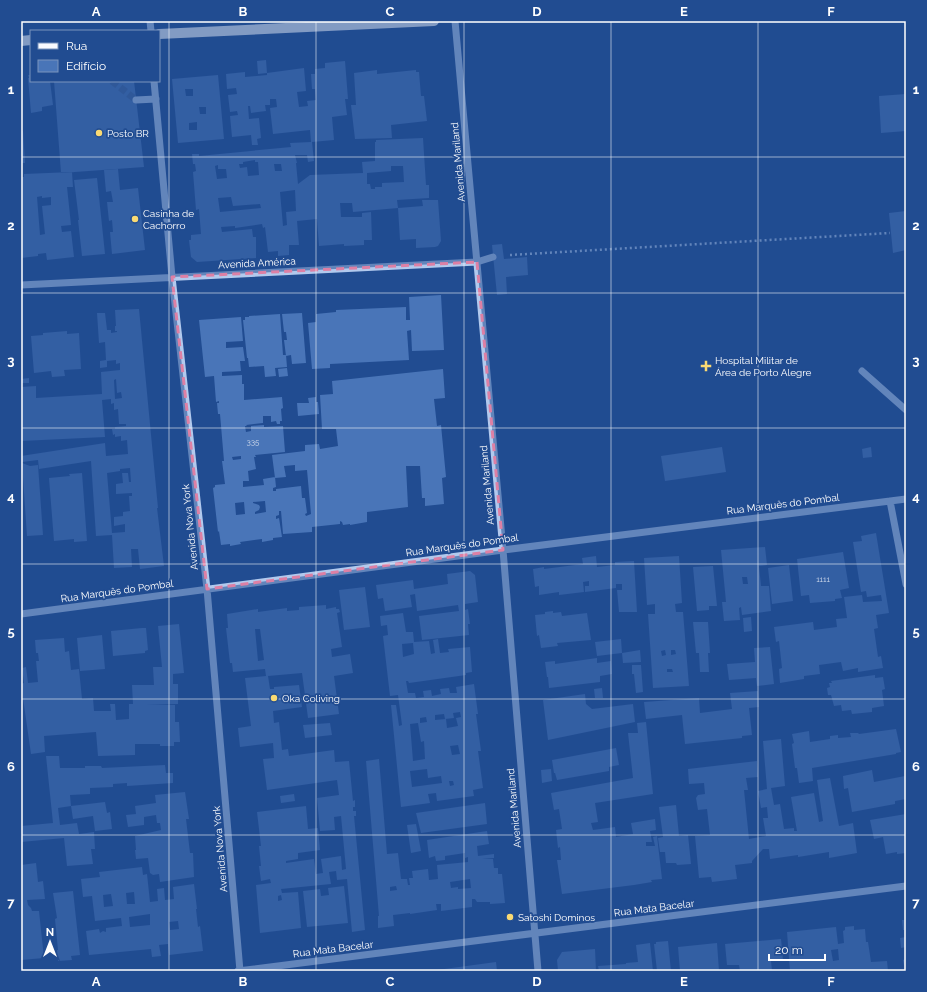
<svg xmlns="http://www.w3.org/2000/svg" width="927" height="992" font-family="Raleway,sans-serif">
<rect width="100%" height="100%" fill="#214c91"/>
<path fill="#4975b8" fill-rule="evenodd" d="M 266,60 L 267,73 L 304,68 L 306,91 L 297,92 L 299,107 L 308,106 L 307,101 L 316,100 L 315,89 L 312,89 L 311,74 L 315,74 L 315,69 L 325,68 L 325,63 L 345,61 L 348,99 L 345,99 L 347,115 L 332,117 L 334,140 L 312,142 L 314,161 L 308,162 L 307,155 L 295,155 L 297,163 L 296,163 L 298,184 L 310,175 L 363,173 L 362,162 L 375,161 L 375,142 L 376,142 L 376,140 L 423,138 L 426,185 L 429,185 L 429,198 L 397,200 L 398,208 L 423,206 L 422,200 L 438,200 L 441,241 L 438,246 L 435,247 L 416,248 L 416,239 L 400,240 L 398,208 L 353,212 L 352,203 L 340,203 L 341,217 L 362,217 L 362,213 L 371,212 L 372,240 L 364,240 L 364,245 L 344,246 L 344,244 L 319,246 L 317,219 L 297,221 L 299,245 L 289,245 L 289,255 L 278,256 L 278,251 L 268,252 L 265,227 L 263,228 L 262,224 L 235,228 L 235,226 L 221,227 L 222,232 L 252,229 L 253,237 L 256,237 L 256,258 L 197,262 L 191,257 L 189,240 L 191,240 L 191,235 L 201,234 L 199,209 L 196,210 L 193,172 L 196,171 L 195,164 L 193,164 L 192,154 L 199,154 L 199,156 L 291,147 L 290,143 L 311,142 L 310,130 L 273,134 L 270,108 L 277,107 L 276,99 L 270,99 L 270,105 L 265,105 L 266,111 L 251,113 L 250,106 L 248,106 L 249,119 L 259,118 L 261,138 L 257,139 L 258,145 L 252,145 L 251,135 L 232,137 L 230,116 L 238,115 L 237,111 L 230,112 L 228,95 L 237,94 L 236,88 L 227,89 L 226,74 L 245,72 L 245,77 L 267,75 L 267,73 L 258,74 L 257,61 ZM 255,160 L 255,162 L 258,162 L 259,175 L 248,176 L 247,167 L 240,168 L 239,164 L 243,164 L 243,162 ZM 274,164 L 281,164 L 282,171 L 275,171 ZM 218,165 L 218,169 L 226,169 L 227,178 L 217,179 L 215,166 ZM 391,166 L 403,166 L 404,182 L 382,183 L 382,187 L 375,187 L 375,189 L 371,189 L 370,184 L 367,184 L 367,173 L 391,171 ZM 295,190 L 296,211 L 286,212 L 287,225 L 283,226 L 280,192 ZM 231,197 L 233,206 L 260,204 L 261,208 L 220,212 L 218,198 Z
M 377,70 L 377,74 L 416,70 L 416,72 L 419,72 L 421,96 L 424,96 L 427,121 L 391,125 L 392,138 L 355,139 L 351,105 L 356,105 L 354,73 Z
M 28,75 L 31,75 L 31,81 L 50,81 L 53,105 L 42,107 L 42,111 L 31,113 L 28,78 L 29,78 Z
M 218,75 L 224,139 L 178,143 L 172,79 ZM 185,89 L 193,89 L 193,96 L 186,96 ZM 199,107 L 206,107 L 206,114 L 200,114 ZM 197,122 L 197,130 L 189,130 L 189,123 Z
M 54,81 L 134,81 L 144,167 L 61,173 Z
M 906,94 L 906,131 L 881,133 L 879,96 Z
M 21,131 L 23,131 L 25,163 L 21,163 Z
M 118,169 L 120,190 L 138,188 L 145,250 L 112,254 L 110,232 L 113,232 L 112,220 L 109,221 L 107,202 L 113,202 L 111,191 L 106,192 L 104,170 Z
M 72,172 L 73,187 L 67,187 L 71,225 L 61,226 L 62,232 L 71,231 L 74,257 L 47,260 L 46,253 L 38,254 L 38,256 L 21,258 L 21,177 L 24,177 L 24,174 ZM 42,196 L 42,198 L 51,197 L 51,205 L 42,206 L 45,234 L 40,235 L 37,197 Z
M 97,178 L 105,254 L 82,256 L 78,220 L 79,220 L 74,180 Z
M 906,211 L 906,250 L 893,253 L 889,213 Z
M 502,244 L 504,259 L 527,257 L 528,275 L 506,277 L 507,294 L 497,295 L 492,245 Z
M 441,295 L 444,350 L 412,351 L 411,330 L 407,331 L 409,360 L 330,364 L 330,368 L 312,369 L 308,323 L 316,322 L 316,314 L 336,312 L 336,310 L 406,307 L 406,320 L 410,320 L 409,297 Z
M 139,309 L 158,508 L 157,508 L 164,566 L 140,569 L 138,549 L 131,549 L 132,567 L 114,568 L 112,535 L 96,536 L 91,461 L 39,469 L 38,460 L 22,462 L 21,456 L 105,443 L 106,456 L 128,454 L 127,440 L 121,441 L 121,436 L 115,437 L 115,434 L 113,435 L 112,429 L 115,429 L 115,427 L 126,426 L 126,424 L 119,424 L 118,409 L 114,410 L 114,403 L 111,404 L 111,399 L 102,400 L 105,437 L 21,441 L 21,387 L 36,386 L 36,398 L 102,394 L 101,372 L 120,370 L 120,363 L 116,364 L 116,360 L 107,361 L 107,367 L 100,368 L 100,361 L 106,360 L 105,342 L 99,343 L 97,313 L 105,313 L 107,330 L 111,330 L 111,333 L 117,332 L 117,331 L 115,331 L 115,326 L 116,326 L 115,310 ZM 116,379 L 117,393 L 121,392 L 122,398 L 115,399 L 114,380 ZM 130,468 L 131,482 L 129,482 L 128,473 L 122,473 L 123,483 L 116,484 L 116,494 L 132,493 L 132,496 L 129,496 L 130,511 L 123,512 L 123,516 L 114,517 L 114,526 L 125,524 L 125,532 L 112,533 L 107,473 L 120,471 L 120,469 Z
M 302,313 L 306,363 L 292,364 L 291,355 L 286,356 L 284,340 L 287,340 L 286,332 L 284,332 L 282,314 Z
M 280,314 L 283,355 L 286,355 L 287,367 L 275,368 L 276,376 L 265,377 L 264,366 L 249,367 L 248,358 L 247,358 L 243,320 L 245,320 L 245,317 L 249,317 L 249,316 Z
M 241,317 L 243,341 L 226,342 L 226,348 L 243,347 L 245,361 L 240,361 L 241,371 L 222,372 L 222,376 L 242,375 L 242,384 L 244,384 L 244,400 L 282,397 L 283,408 L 281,409 L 282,421 L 280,421 L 280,424 L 277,424 L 276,421 L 271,422 L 271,416 L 263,416 L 263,423 L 246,425 L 247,426 L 245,426 L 246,432 L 251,431 L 251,426 L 264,425 L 264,427 L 283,426 L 285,452 L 255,455 L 256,457 L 254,457 L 256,469 L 248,471 L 249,481 L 243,481 L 243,487 L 264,485 L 263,479 L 275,477 L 276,487 L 273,488 L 273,491 L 276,491 L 276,489 L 301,486 L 302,498 L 305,498 L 307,513 L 305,514 L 306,516 L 311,514 L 307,470 L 295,471 L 295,465 L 284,466 L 286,477 L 275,478 L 272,455 L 305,451 L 305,445 L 319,444 L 320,449 L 338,446 L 336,429 L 322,429 L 320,395 L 333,394 L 332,381 L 443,369 L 445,398 L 434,399 L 437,426 L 441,425 L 446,477 L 442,478 L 444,504 L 425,506 L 425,498 L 422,498 L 420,466 L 406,466 L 408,507 L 367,512 L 367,522 L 350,525 L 350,524 L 343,525 L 342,522 L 340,521 L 340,524 L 312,527 L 312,532 L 283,534 L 281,511 L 279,511 L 279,515 L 276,516 L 276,519 L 279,518 L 282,537 L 273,538 L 273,540 L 262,542 L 262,539 L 240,542 L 241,544 L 230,546 L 230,544 L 221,545 L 219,531 L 218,532 L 213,488 L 215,487 L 215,485 L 225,484 L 222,461 L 224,461 L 220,414 L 218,414 L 217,403 L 219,403 L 219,401 L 216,402 L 214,376 L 205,377 L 199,320 ZM 241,456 L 241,459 L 233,460 L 232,457 ZM 265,501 L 266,512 L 255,514 L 255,512 L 259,510 L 260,507 L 259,505 L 253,503 L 253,502 ZM 244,502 L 245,514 L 236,515 L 235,503 Z
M 67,331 L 67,334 L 79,333 L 81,369 L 64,370 L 65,376 L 52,377 L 51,371 L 34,373 L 31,336 L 43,335 L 43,333 Z
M 287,368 L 288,376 L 279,377 L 278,369 Z
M 29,378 L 29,383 L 21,383 L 21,379 Z
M 316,397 L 316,402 L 318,402 L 319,414 L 298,416 L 297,403 L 309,403 L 308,398 Z
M 722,447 L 726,472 L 665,481 L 661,456 Z
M 871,447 L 872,457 L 863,458 L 862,449 Z
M 22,463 L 30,466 L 38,465 L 43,535 L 27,536 Z
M 82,473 L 87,541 L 74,542 L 74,539 L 54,541 L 49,478 L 70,476 L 69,474 Z
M 876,533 L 889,613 L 876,615 L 878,628 L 874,629 L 878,657 L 881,656 L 883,668 L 858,672 L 858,668 L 843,671 L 841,662 L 819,665 L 820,674 L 804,676 L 804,679 L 780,683 L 779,669 L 782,668 L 779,641 L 776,642 L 774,627 L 813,622 L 814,630 L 837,627 L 836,619 L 847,618 L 844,597 L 862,595 L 863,602 L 882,601 L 881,595 L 867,597 L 866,591 L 861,592 L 853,542 L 862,541 L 861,536 Z
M 765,547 L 767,565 L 759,566 L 761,586 L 769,586 L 771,611 L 742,615 L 741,607 L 739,608 L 740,620 L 724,621 L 722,602 L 726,602 L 721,550 ZM 742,577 L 747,577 L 748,584 L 743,584 Z
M 843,552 L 849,588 L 840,590 L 842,598 L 835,599 L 835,601 L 810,603 L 809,595 L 801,596 L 797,559 Z
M 596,556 L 597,567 L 615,565 L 615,562 L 634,561 L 637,612 L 619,612 L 617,590 L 622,590 L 622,584 L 616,584 L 616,588 L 585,592 L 585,586 L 589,586 L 589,581 L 583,582 L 584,592 L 559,595 L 559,592 L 539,595 L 539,586 L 535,587 L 533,569 L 544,567 L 544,569 L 583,564 L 582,558 Z
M 679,556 L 682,603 L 675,604 L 676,612 L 683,612 L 689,686 L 653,688 L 648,614 L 655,614 L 655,604 L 647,605 L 644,558 ZM 665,650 L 666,655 L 662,656 L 661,651 ZM 671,650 L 675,650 L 676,654 L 671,655 ZM 667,669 L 672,669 L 673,672 L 667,672 Z
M 789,565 L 793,601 L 772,604 L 768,568 Z
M 713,566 L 717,606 L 709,606 L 709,610 L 697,611 L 693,567 Z
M 470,571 L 475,575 L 478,602 L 465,604 L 465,610 L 468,609 L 470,624 L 468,624 L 469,635 L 422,640 L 419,616 L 459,611 L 458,605 L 417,611 L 415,594 L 410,595 L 412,607 L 385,611 L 383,598 L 378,599 L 376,585 L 413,580 L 414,589 L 448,584 L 447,574 Z
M 365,587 L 370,627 L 344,630 L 339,590 Z
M 326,605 L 326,609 L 336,607 L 336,609 L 339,609 L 340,612 L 337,613 L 342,647 L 331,649 L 332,657 L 350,654 L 353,673 L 334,676 L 339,714 L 308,718 L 302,673 L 268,676 L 270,689 L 274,689 L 274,687 L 299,685 L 302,707 L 273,711 L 274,723 L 279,722 L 282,750 L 288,749 L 289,756 L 334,750 L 335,762 L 349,761 L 353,801 L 355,800 L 355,807 L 353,807 L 353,811 L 356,811 L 356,816 L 354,816 L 365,930 L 352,932 L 347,879 L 337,880 L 336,871 L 329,872 L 331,884 L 281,889 L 282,893 L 298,892 L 301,928 L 260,933 L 256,885 L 271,883 L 270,879 L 261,881 L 259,866 L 261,866 L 259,846 L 261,846 L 257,812 L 306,806 L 308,829 L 318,828 L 320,850 L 298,853 L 298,859 L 286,861 L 286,863 L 314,859 L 316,874 L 323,873 L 321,859 L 341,856 L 342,870 L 346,869 L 341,816 L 334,817 L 335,830 L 320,831 L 317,798 L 339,795 L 337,780 L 267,790 L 263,759 L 274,758 L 273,743 L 240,747 L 238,728 L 251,726 L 245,678 L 266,676 L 265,669 L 233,672 L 232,663 L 230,663 L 226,628 L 228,628 L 227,614 L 258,609 L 258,612 L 287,608 L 287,611 L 299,610 L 299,607 ZM 255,629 L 260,629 L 264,660 L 258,661 ZM 281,895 L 282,900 L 278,901 L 278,896 Z
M 553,611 L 553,613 L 561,612 L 562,616 L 587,613 L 591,640 L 557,643 L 558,646 L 541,648 L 539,635 L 537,636 L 535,615 L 545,614 L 545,612 Z
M 403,613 L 406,632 L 413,632 L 414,642 L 429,641 L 431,654 L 435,653 L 433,640 L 438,639 L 440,653 L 449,652 L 448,649 L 470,647 L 472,672 L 466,673 L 466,675 L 409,683 L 408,681 L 406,681 L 408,693 L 415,693 L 416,698 L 424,697 L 423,691 L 431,690 L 432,696 L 441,694 L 440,689 L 449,688 L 450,693 L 457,693 L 456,687 L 474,684 L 478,714 L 476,714 L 481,751 L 478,751 L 483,788 L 473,790 L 474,796 L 437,801 L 436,793 L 428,794 L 430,803 L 401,807 L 391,705 L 396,705 L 399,726 L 402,725 L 398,695 L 390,696 L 383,636 L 388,635 L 387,625 L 381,626 L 380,616 ZM 413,643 L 414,654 L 403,657 L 402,644 ZM 460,712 L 461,717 L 456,718 L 458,726 L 447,728 L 446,719 L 435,720 L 435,715 L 444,714 L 445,719 L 454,718 L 453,713 ZM 426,717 L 427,722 L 420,723 L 420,718 ZM 418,723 L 421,742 L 424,741 L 425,759 L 413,761 L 410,724 ZM 458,745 L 460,754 L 452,755 L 450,746 ZM 427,769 L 428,778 L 441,776 L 442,783 L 412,787 L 410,771 ZM 449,781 L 453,781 L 454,785 L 450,786 Z
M 751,617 L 752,631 L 744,632 L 743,618 Z
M 693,622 L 708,622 L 710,653 L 708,653 L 709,672 L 700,672 L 699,653 L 696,653 Z
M 179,624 L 184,673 L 173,674 L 173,684 L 178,684 L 178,704 L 147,705 L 175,705 L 175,722 L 179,722 L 180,742 L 174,742 L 174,746 L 160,746 L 160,744 L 135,744 L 135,755 L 98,756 L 96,732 L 44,736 L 45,752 L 31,754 L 21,684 L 24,683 L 22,668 L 26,667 L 28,683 L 38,682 L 36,661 L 39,661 L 38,653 L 36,653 L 35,640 L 64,638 L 65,652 L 69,651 L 71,670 L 79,669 L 82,699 L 93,698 L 94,711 L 111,711 L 110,704 L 115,704 L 116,720 L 129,719 L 129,704 L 133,704 L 132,685 L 154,685 L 153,667 L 162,667 L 158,626 Z
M 142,628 L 146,628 L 148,650 L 145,651 L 145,653 L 113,656 L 111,631 Z
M 102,635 L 105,669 L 80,671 L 77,638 Z
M 621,639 L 622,653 L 597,656 L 595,642 Z
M 770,647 L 774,684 L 757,686 L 756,678 L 729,680 L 727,664 L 755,662 L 754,648 Z
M 640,650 L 641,662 L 623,663 L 622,653 Z
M 597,658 L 597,663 L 611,661 L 612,674 L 600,676 L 600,682 L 549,688 L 548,677 L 547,677 L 545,662 L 555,661 L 555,664 Z
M 632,665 L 641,665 L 643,692 L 636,693 L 634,674 L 632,674 Z
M 875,675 L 875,678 L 883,677 L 885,689 L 882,690 L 884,706 L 872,708 L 872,712 L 852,714 L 851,710 L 842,711 L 841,705 L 834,706 L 831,695 L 828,695 L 827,688 L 830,687 L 829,683 L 832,683 L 831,681 Z
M 602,688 L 603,698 L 595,698 L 594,689 Z
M 758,691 L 759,707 L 749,708 L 752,735 L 742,736 L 742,738 L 685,744 L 682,715 L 646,719 L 644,702 L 699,698 L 700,713 L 732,709 L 730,693 Z
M 585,694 L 586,704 L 592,709 L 633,704 L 635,722 L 548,740 L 543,700 Z
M 646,722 L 653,794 L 595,803 L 598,822 L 591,823 L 593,830 L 615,827 L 616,837 L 633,834 L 631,823 L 655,819 L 656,830 L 650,831 L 652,842 L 646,842 L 646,846 L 655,846 L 653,837 L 657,836 L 662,879 L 651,880 L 652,882 L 634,885 L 562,894 L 557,860 L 561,860 L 560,847 L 558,848 L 556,830 L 562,829 L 559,809 L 554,810 L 551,793 L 633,778 L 628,733 L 638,733 L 637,723 Z
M 330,723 L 332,735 L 305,738 L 303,725 Z
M 896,729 L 901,752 L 896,753 L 896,754 L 812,768 L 813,781 L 799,783 L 797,768 L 795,768 L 792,744 L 794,743 L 792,734 L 809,731 L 810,742 L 830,739 L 830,736 L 838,735 L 838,738 L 851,737 L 850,733 L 858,733 L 859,734 Z
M 781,739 L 785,786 L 771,788 L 774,805 L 780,804 L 784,829 L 794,828 L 794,831 L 797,831 L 791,797 L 814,793 L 819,822 L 823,821 L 817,780 L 830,778 L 839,826 L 853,823 L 857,853 L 829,858 L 829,852 L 798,857 L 798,855 L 770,859 L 769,849 L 763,849 L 752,861 L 752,863 L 735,865 L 737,879 L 712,882 L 711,877 L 699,878 L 695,836 L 710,835 L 707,809 L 698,810 L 696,798 L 698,795 L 705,794 L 704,783 L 689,784 L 688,769 L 757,761 L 758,777 L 746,778 L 748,790 L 744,790 L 749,839 L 766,836 L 763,818 L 768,818 L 767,807 L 761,808 L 758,791 L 767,789 L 763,741 Z
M 616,748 L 619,765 L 609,767 L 609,771 L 557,780 L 555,773 L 554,773 L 552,760 Z
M 46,756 L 59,756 L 60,768 L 85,768 L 85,766 L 101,766 L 102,768 L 165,765 L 166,773 L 173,773 L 173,783 L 127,786 L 127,783 L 113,784 L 113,787 L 90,788 L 90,794 L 70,795 L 71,806 L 58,808 L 60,825 L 77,823 L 79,834 L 94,832 L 95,849 L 91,849 L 93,864 L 67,866 L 64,838 L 21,842 L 21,826 L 53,823 Z
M 379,759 L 387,854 L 398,853 L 401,879 L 407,879 L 408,885 L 410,885 L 409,878 L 413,878 L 412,871 L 428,869 L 429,880 L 438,879 L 437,865 L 468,862 L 468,857 L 465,858 L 465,853 L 445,856 L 445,860 L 436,861 L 435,856 L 429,858 L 427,840 L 487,831 L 489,844 L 477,846 L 478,856 L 494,854 L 494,858 L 482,859 L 493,859 L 494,868 L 498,868 L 498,874 L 502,874 L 505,903 L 490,904 L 490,902 L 477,902 L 475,899 L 472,899 L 472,907 L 441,911 L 441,904 L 436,904 L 437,910 L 410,914 L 410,913 L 393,915 L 394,926 L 378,928 L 378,916 L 379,916 L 366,761 ZM 470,879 L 471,888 L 458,889 L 458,887 L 451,888 L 450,882 ZM 396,886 L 397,890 L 390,891 L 390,887 Z
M 551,769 L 552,781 L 542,783 L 541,770 Z
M 872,770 L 874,782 L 905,776 L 906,799 L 895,801 L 895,804 L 852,812 L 848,788 L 844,789 L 843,776 Z
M 185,792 L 189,819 L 186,819 L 190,853 L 193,853 L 194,877 L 160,882 L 159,874 L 153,875 L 150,873 L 148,858 L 136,859 L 135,850 L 136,850 L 135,836 L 161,830 L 160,823 L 157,823 L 156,815 L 144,817 L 144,825 L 128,827 L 126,815 L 136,814 L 135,806 L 156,803 L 155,795 Z
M 294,794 L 295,801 L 281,803 L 280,796 Z
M 105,802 L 107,813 L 110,812 L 112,829 L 95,831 L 93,816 L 73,819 L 71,806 Z
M 485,803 L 487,824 L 421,833 L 416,813 Z
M 676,805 L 679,836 L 688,835 L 691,864 L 677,865 L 676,863 L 666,863 L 665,852 L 660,852 L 658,838 L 663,837 L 659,807 Z
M 906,814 L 906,853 L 897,854 L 897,852 L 886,854 L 883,837 L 874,839 L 870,820 Z
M 416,824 L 421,851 L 411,853 L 407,825 Z
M 36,863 L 38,882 L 43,881 L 45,899 L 27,900 L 28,905 L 31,908 L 32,911 L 39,911 L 44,958 L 21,960 L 21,865 Z
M 142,867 L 143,875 L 147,874 L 150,902 L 158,901 L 157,889 L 164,888 L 165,900 L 174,899 L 173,887 L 194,884 L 197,909 L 196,909 L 198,927 L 200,926 L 203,951 L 169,955 L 168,944 L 159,945 L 161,956 L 152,957 L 151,949 L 89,955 L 86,931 L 99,929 L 100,933 L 103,931 L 106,932 L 106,928 L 122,926 L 121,918 L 95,921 L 92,896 L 83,897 L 81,879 L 100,877 L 99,872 ZM 134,892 L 135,904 L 127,904 L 126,893 ZM 111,894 L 113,906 L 104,907 L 103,895 ZM 150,914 L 150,925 L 130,927 L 129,917 ZM 178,921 L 179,929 L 170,930 L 169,922 Z
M 344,886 L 348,923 L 307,927 L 303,891 L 320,889 L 321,896 L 329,895 L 328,888 Z
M 73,891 L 80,955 L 71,956 L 72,960 L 58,961 L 57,950 L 58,950 L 55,919 L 57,918 L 53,893 Z
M 902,920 L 906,920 L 906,930 L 903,930 Z
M 854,926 L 854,930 L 865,929 L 866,942 L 868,942 L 871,962 L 887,961 L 888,971 L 845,971 L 844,970 L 840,971 L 814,971 L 814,970 L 790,971 L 787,932 L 836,927 L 838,944 L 844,943 L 843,931 L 845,930 L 845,927 ZM 838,949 L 839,960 L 833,961 L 831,950 Z
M 906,937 L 906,947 L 901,948 L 900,938 Z
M 781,939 L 783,960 L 771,961 L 772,971 L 740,971 L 739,965 L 727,965 L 725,944 Z
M 668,941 L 671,971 L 657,971 L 654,944 L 656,944 L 656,942 Z
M 650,943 L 653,971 L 599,971 L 598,966 L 626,964 L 626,963 L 638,962 L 636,945 Z
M 717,943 L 719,971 L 680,971 L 678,947 Z
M 595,949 L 596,971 L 558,971 L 557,960 L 562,952 Z
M 906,959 L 906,971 L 905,971 L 903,960 Z
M 496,962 L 497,971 L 437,971 L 437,970 Z"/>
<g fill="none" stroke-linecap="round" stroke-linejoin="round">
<path stroke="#4267a2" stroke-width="7" stroke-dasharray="7 3.5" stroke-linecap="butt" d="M 112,81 L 136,100"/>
<path stroke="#b2c9ed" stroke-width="2.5" stroke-dasharray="2 3" stroke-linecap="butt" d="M 510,255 L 890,233"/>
<path stroke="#b2c9ed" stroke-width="7" d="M 150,21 L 151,31
M 455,21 L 503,550 L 538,971
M 154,81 L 172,277 L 207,589 L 240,971
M 136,100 L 156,99
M 21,285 L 477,262 L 493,257
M 862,371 L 906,410
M 890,501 L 906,584
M 21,614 L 503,550 L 906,499
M 238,971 L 906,886"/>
<path stroke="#f8faff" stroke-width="10" d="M 159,34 L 434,21
M 21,41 L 31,40"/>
</g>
<path d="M0 0H927V992H0ZM 477,262 L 503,550 L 207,589 L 172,277 Z" fill="#214c91" fill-opacity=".55" fill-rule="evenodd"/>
<path fill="none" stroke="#dd80a5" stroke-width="3" stroke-dasharray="8 5" stroke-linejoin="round" d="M 477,262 L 503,550 L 207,589 L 172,277 Z"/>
<path fill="none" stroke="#fff" stroke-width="1" stroke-opacity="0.55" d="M 169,21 L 169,971M 316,21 L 316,971M 464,21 L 464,971M 611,21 L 611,971M 758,21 L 758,971M 21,157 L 906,157M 21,293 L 906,293M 21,428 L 906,428M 21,564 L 906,564M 21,699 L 906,699M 21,835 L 906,835"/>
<g fill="#fada73" stroke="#214c91" stroke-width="1.5">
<circle cx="99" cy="133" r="4"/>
<circle cx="135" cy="219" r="4"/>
<path d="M704 360h4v4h4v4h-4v4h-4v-4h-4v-4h4z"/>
<circle cx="274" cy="698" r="4"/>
<circle cx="510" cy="917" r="4"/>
</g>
<g text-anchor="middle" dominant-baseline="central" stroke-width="3.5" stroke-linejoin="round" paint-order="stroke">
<g font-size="8" fill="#d2dced">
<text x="253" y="442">335</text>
<text x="823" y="579">1111</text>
</g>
<g font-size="10" fill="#fff" stroke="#214c91" text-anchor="start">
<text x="107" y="133">Posto BR</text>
<text x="143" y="213">Casinha de<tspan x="143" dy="12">Cachorro</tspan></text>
<text x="715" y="360">Hospital Militar de<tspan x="715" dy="12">Área de Porto Alegre</tspan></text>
<text x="282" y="698">Oka Coliving</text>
<text x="518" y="917">Satoshi Dominos</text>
</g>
<g font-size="10" fill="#fff" stroke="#214c91">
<text transform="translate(458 162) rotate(-95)">Avenida Mariland</text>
<text transform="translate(257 263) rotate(-3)">Avenida América</text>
<text transform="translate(487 485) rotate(-95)">Avenida Mariland</text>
<text transform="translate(783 504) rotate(-7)">Rua Marquês do Pombal</text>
<text transform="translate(190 527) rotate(-96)">Avenida Nova York</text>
<text transform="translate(462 545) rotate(-8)">Rua Marquês do Pombal</text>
<text transform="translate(117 591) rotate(-8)">Rua Marquês do Pombal</text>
<text transform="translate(514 808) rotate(-95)">Avenida Mariland</text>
<text transform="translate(220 849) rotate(-95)">Avenida Nova York</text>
<text transform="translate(654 908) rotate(-7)">Rua Mata Bacelar</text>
<text transform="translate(333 949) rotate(-7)">Rua Mata Bacelar</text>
</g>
</g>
<rect width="927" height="992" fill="none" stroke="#214c91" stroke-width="44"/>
<rect x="30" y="30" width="130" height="52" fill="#214c91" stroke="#7a94bd"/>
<rect x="38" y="43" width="20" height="6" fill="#f8faff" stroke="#7a94bd"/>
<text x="66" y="50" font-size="12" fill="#ffffff">Rua</text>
<rect x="38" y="60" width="20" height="12" fill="#4975b8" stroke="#7a94bd"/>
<text x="66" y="70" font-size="12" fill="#ffffff">Edifício</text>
<g transform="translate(50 942)" stroke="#214c91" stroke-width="3" paint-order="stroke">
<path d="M0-3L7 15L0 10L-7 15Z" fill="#ffffff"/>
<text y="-6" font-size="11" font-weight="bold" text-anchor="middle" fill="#ffffff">N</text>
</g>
<path d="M769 954v6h56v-6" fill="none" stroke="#ffffff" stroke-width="2"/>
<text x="775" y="954" font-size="12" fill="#ffffff" stroke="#214c91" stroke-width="3" paint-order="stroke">20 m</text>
<rect x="22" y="22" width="883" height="948" fill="none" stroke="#fff" stroke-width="1.5"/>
<g font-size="13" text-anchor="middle" font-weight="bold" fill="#fff">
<text x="96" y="16">A</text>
<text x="243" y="16">B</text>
<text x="390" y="16">C</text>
<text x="537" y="16">D</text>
<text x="684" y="16">E</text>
<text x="831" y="16">F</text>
<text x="11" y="94">1</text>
<text x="916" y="94">1</text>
<text x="11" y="230">2</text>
<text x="916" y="230">2</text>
<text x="11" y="365">3</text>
<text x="916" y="365">3</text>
<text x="11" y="501">4</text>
<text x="916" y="501">4</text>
<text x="11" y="636">5</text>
<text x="916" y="636">5</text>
<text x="11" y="771">6</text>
<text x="916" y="771">6</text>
<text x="11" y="907">7</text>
<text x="916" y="907">7</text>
<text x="96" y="986">A</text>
<text x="243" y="986">B</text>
<text x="390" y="986">C</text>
<text x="537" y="986">D</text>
<text x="684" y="986">E</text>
<text x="831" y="986">F</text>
</g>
</svg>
